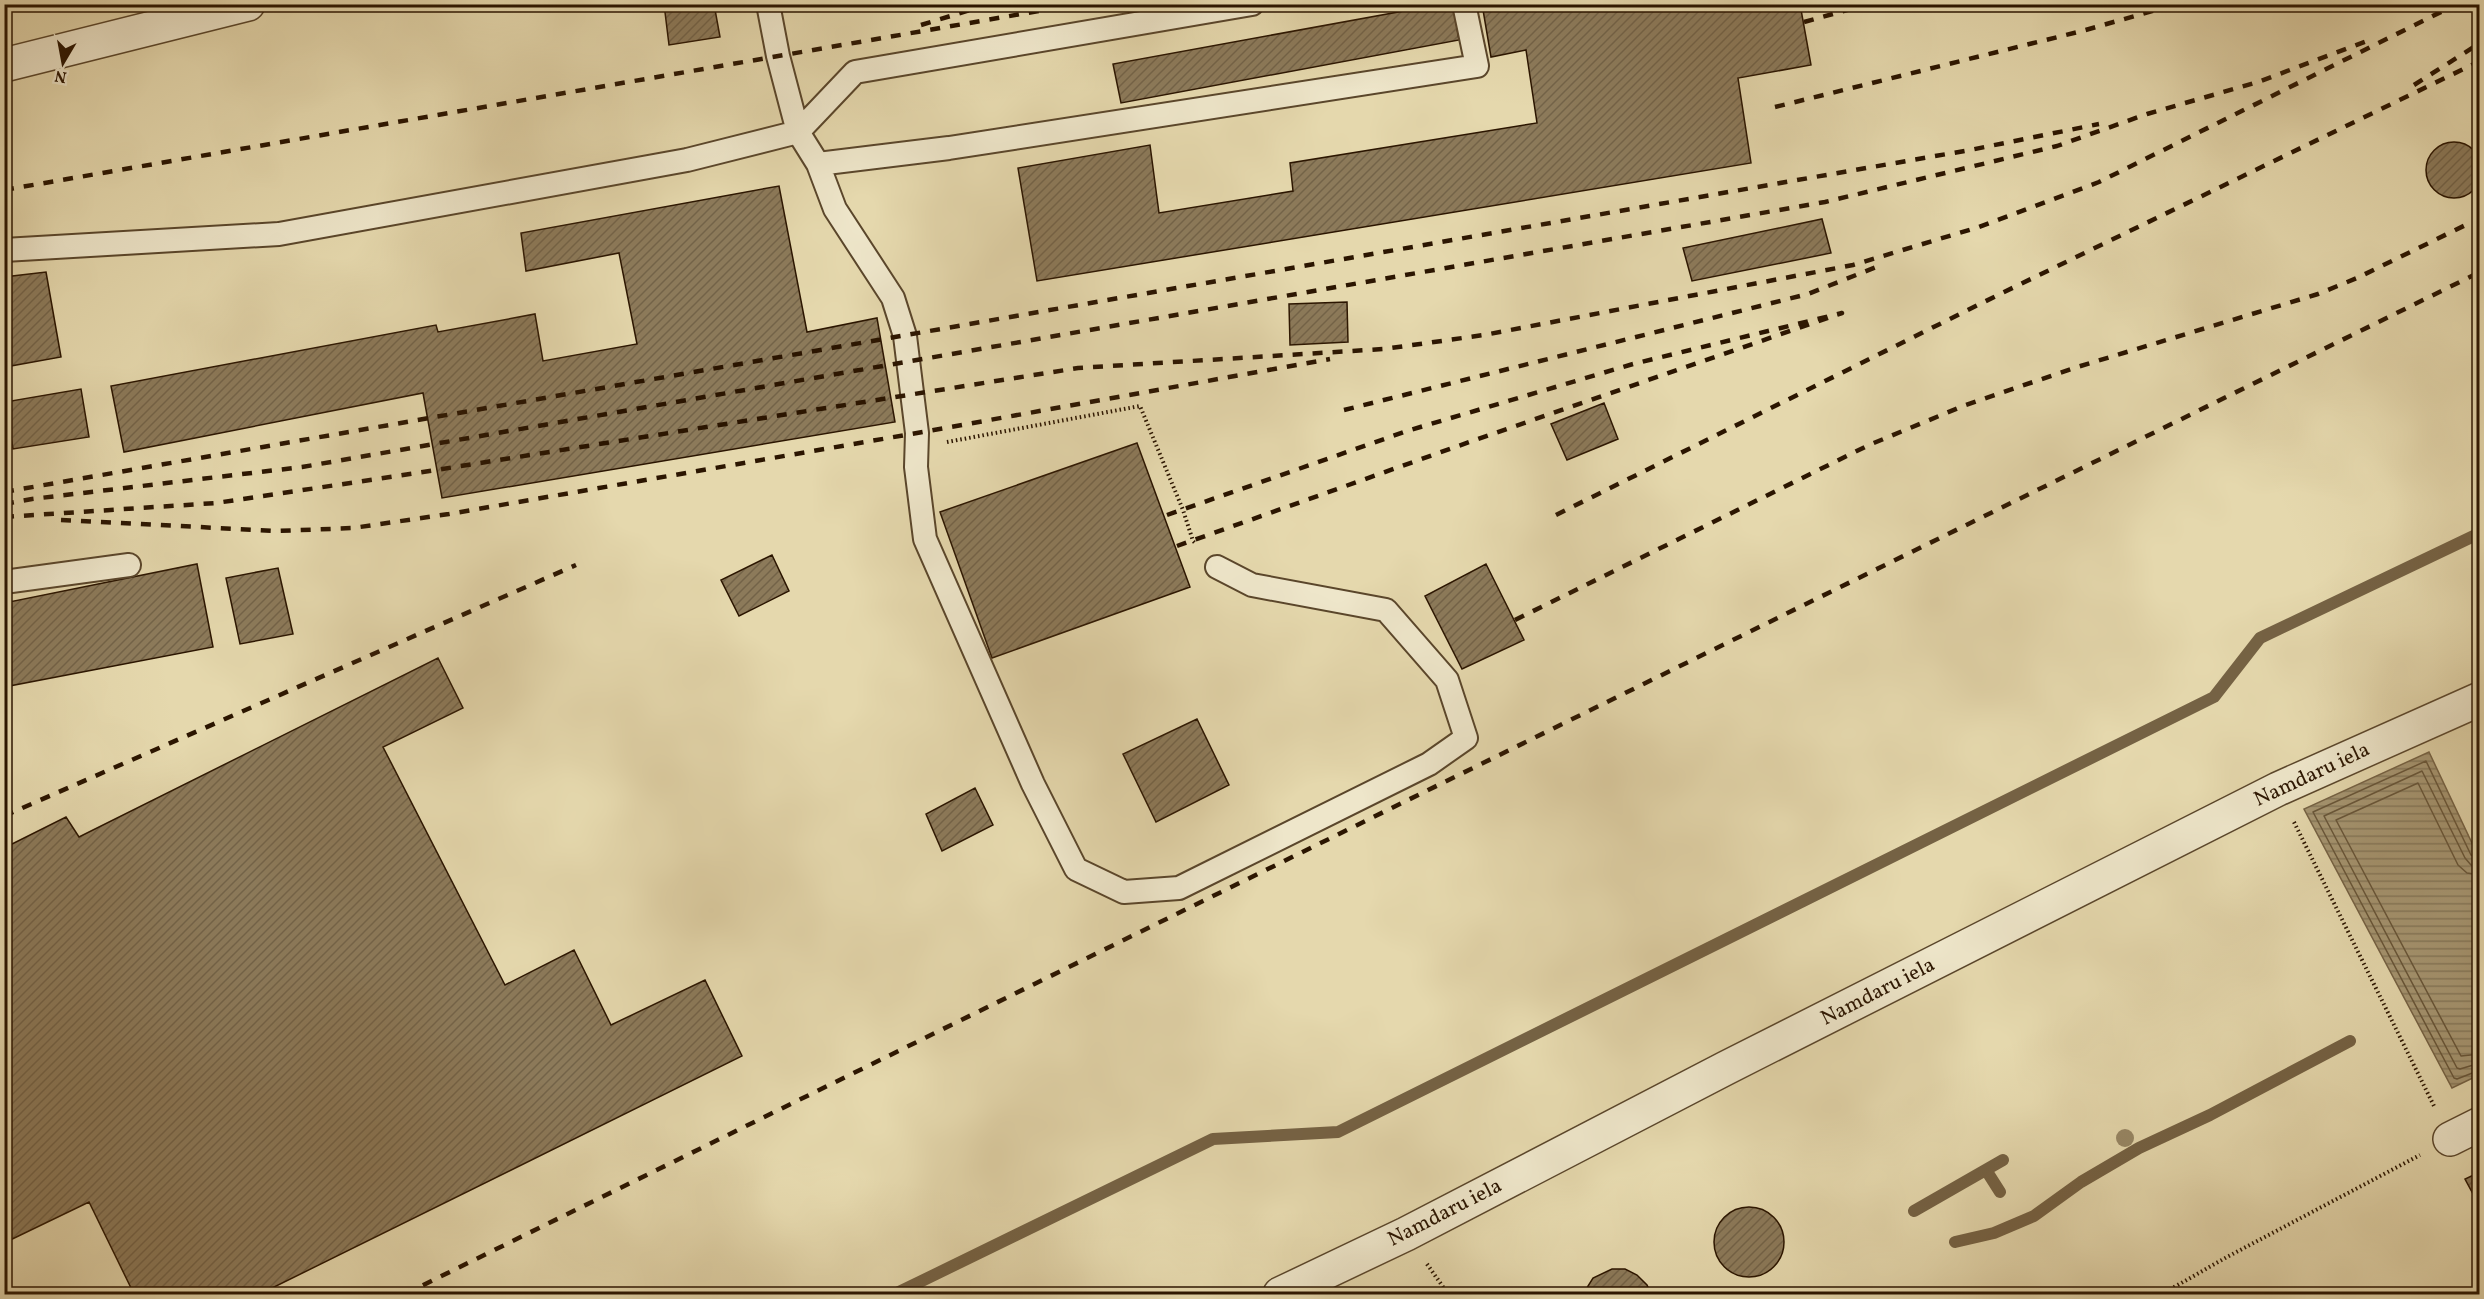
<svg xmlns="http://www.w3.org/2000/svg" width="2484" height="1299" font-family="Vollkorn,serif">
<defs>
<pattern id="water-rules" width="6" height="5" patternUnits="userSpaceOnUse" patternTransform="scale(1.5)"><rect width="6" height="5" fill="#a69672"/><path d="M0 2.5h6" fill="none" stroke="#87795b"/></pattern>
<pattern id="building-hatch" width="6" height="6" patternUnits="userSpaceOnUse" patternTransform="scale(1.5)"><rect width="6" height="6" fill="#8c7a5a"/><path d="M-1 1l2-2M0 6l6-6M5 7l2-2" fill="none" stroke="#736348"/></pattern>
</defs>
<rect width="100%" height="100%" fill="#e5d8ad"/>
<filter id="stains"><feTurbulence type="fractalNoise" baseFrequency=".00333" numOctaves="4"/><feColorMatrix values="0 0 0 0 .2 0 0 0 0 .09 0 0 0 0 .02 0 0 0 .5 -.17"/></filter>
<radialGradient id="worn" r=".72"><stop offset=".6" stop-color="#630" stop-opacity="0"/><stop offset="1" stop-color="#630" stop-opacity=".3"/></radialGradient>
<path fill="url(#water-rules)" stroke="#756244" stroke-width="1.5" d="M 2429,752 L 2479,858 L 2479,1075 L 2452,1088 L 2304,809 Z"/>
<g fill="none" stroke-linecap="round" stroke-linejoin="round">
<path stroke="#685639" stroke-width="1.5" d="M 2480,859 L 2471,855 L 2426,761 L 2313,812 L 2454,1078 L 2457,1079 L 2480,1070
M 2480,866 L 2471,865 L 2465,858 L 2422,771 L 2324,816 L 2457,1068 L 2460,1069 L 2480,1063
M 2480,875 L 2467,873 L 2458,865 L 2418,783 L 2336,820 L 2461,1056 L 2480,1054"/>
<path stroke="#756244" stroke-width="12" d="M 1986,1170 L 2000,1192
M 1914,1211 L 2003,1160
M 1955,1242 L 1994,1233 L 2034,1216 L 2081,1182 L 2139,1148 L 2210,1115 L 2350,1041
M 895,1294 L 1213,1139 L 1338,1132 L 2214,697 L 2260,638 L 2480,533"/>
</g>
<path fill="url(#building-hatch)" stroke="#2b1500" stroke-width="1.5" d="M 664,4 L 714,4 L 720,37 L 669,45 Z
M 1442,4 L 1453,4 L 1459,40 L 1121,103 L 1113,64 Z
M 1482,4 L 1800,4 L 1811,65 L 1738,78 L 1751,163 L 1037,281 L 1018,168 L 1150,145 L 1159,213 L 1293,191 L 1290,163 L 1537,123 L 1526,50 L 1491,57 Z
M2426 170a28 28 0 1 1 56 0a28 28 0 1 1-56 0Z
M 779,186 L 807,332 L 877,318 L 895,422 L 442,498 L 423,393 L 124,452 L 111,386 L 436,325 L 438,332 L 535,314 L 543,361 L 637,344 L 619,253 L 526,271 L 521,233 Z
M 1822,219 L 1831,253 L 1692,281 L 1683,248 Z
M 46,272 L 61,357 L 5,367 L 4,277 Z
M 1347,302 L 1348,342 L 1290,345 L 1289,304 Z
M 81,389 L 89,437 L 13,449 L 5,402 Z
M 1604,403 L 1618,439 L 1567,460 L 1551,424 Z
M 1137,443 L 1190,587 L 992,658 L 940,512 Z
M 772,555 L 789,591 L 739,616 L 721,580 Z
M 197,564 L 213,647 L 4,687 L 4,603 Z
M 1486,564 L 1524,640 L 1462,669 L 1425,596 Z
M 278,568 L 293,634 L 240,644 L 226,578 Z
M 438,658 L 463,708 L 383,747 L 505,985 L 574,950 L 611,1025 L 705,980 L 742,1056 L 260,1294 L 134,1294 L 89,1202 L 4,1243 L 4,848 L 66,817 L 79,837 Z
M 1197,719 L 1229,785 L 1156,822 L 1123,754 Z
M 975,788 L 993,825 L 942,851 L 926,814 Z
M 2480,1172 L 2480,1207 L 2465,1179 Z
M1714 1242a35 35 0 1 1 70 0a35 35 0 1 1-70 0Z
M 1612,1269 L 1625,1269 L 1637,1275 L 1647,1285 L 1651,1294 L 1583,1294 L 1593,1278 Z"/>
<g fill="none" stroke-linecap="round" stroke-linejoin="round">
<defs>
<path id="service" d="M 768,4 L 778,56 L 798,132 L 818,164 L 835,209 L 893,298 L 905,336 L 917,433 L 916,467 L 925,539 L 1033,784 L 1076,869 L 1124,892 L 1179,888 L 1429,764 L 1466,738 L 1447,680 L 1386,610 L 1252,585 L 1217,567
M 818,164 L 949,148 L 1477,66 L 1464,4
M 4,250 L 279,234 L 687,160 L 798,132 L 855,72 L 1252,4
M 4,582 L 129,565"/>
<path id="minor" d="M 4,65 L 248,4
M 2450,1139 L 2480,1124
M 1280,1294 L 1406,1234 L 1726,1068 L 2278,789 L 2480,699"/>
</defs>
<use href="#service" stroke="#5a462b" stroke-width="26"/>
<use href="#minor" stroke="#5a462b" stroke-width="36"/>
<path stroke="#2b1500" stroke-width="4" stroke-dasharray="1.5 3" stroke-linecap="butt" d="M 947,442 L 1140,406 L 1183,510 L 1193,541 L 1196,544
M 2294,822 L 2434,1106
M 1427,1264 L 1448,1294
M 2162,1294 L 2227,1257 L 2420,1155"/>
<use href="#service" stroke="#eee6ca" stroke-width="22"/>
<use href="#minor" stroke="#eee6ca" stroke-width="33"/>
<path stroke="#2b1500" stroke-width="4.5" stroke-dasharray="10 10" stroke-linecap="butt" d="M 1804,22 L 1869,4
M 921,25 L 990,4
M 2414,85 L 2480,43
M 1775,107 L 2082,31 L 2177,4
M 4,190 L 1079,4
M 1344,410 L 1808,294 L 1884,264
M 4,492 L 1970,150 L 2099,124
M 4,504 L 32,499 L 302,467 L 1825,202 L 2057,146 L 2147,114 L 2258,82 L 2367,41
M 1167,515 L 1407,431 L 1633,364 L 1842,313 L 1475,440 L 1177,546
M 1556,515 L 2000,294 L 2480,61
M 4,517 L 216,503 L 417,473 L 1078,368 L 1384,349 L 1484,335 L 1853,265 L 1979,227 L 2099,182 L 2457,4
M 61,520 L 277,531 L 353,528 L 449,514 L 917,433 L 1330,359
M 1515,620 L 1869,445 L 1963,406 L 2074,368 L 2318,294 L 2357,278 L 2480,218
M 4,816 L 576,565
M 405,1294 L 2480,272"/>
</g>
<circle fill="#988866" cx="2125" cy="1138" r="9"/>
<g text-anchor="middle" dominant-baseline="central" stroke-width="4.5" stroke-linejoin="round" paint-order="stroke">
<g font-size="21" fill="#2b1500" stroke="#eee6ca">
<text transform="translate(2312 775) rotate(-25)">Namdaru iela</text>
<text transform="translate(1878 992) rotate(-27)">Namdaru iela</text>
<text transform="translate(1445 1213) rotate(-27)">Namdaru iela</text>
</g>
</g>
<rect width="2484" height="1299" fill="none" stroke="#e5d8ad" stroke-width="24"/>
<rect x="6" y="6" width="2472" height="1287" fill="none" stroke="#2b1500" stroke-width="3"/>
<rect x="12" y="12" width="2460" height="1275" fill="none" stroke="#2b1500" stroke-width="1.5"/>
<g transform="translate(63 63) rotate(190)" stroke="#eee6ca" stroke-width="4.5" paint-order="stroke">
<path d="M0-4.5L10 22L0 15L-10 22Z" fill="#2b1500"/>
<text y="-9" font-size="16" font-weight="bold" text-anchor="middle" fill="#2b1500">N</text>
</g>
<rect width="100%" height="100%" filter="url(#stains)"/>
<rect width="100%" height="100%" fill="url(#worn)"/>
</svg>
